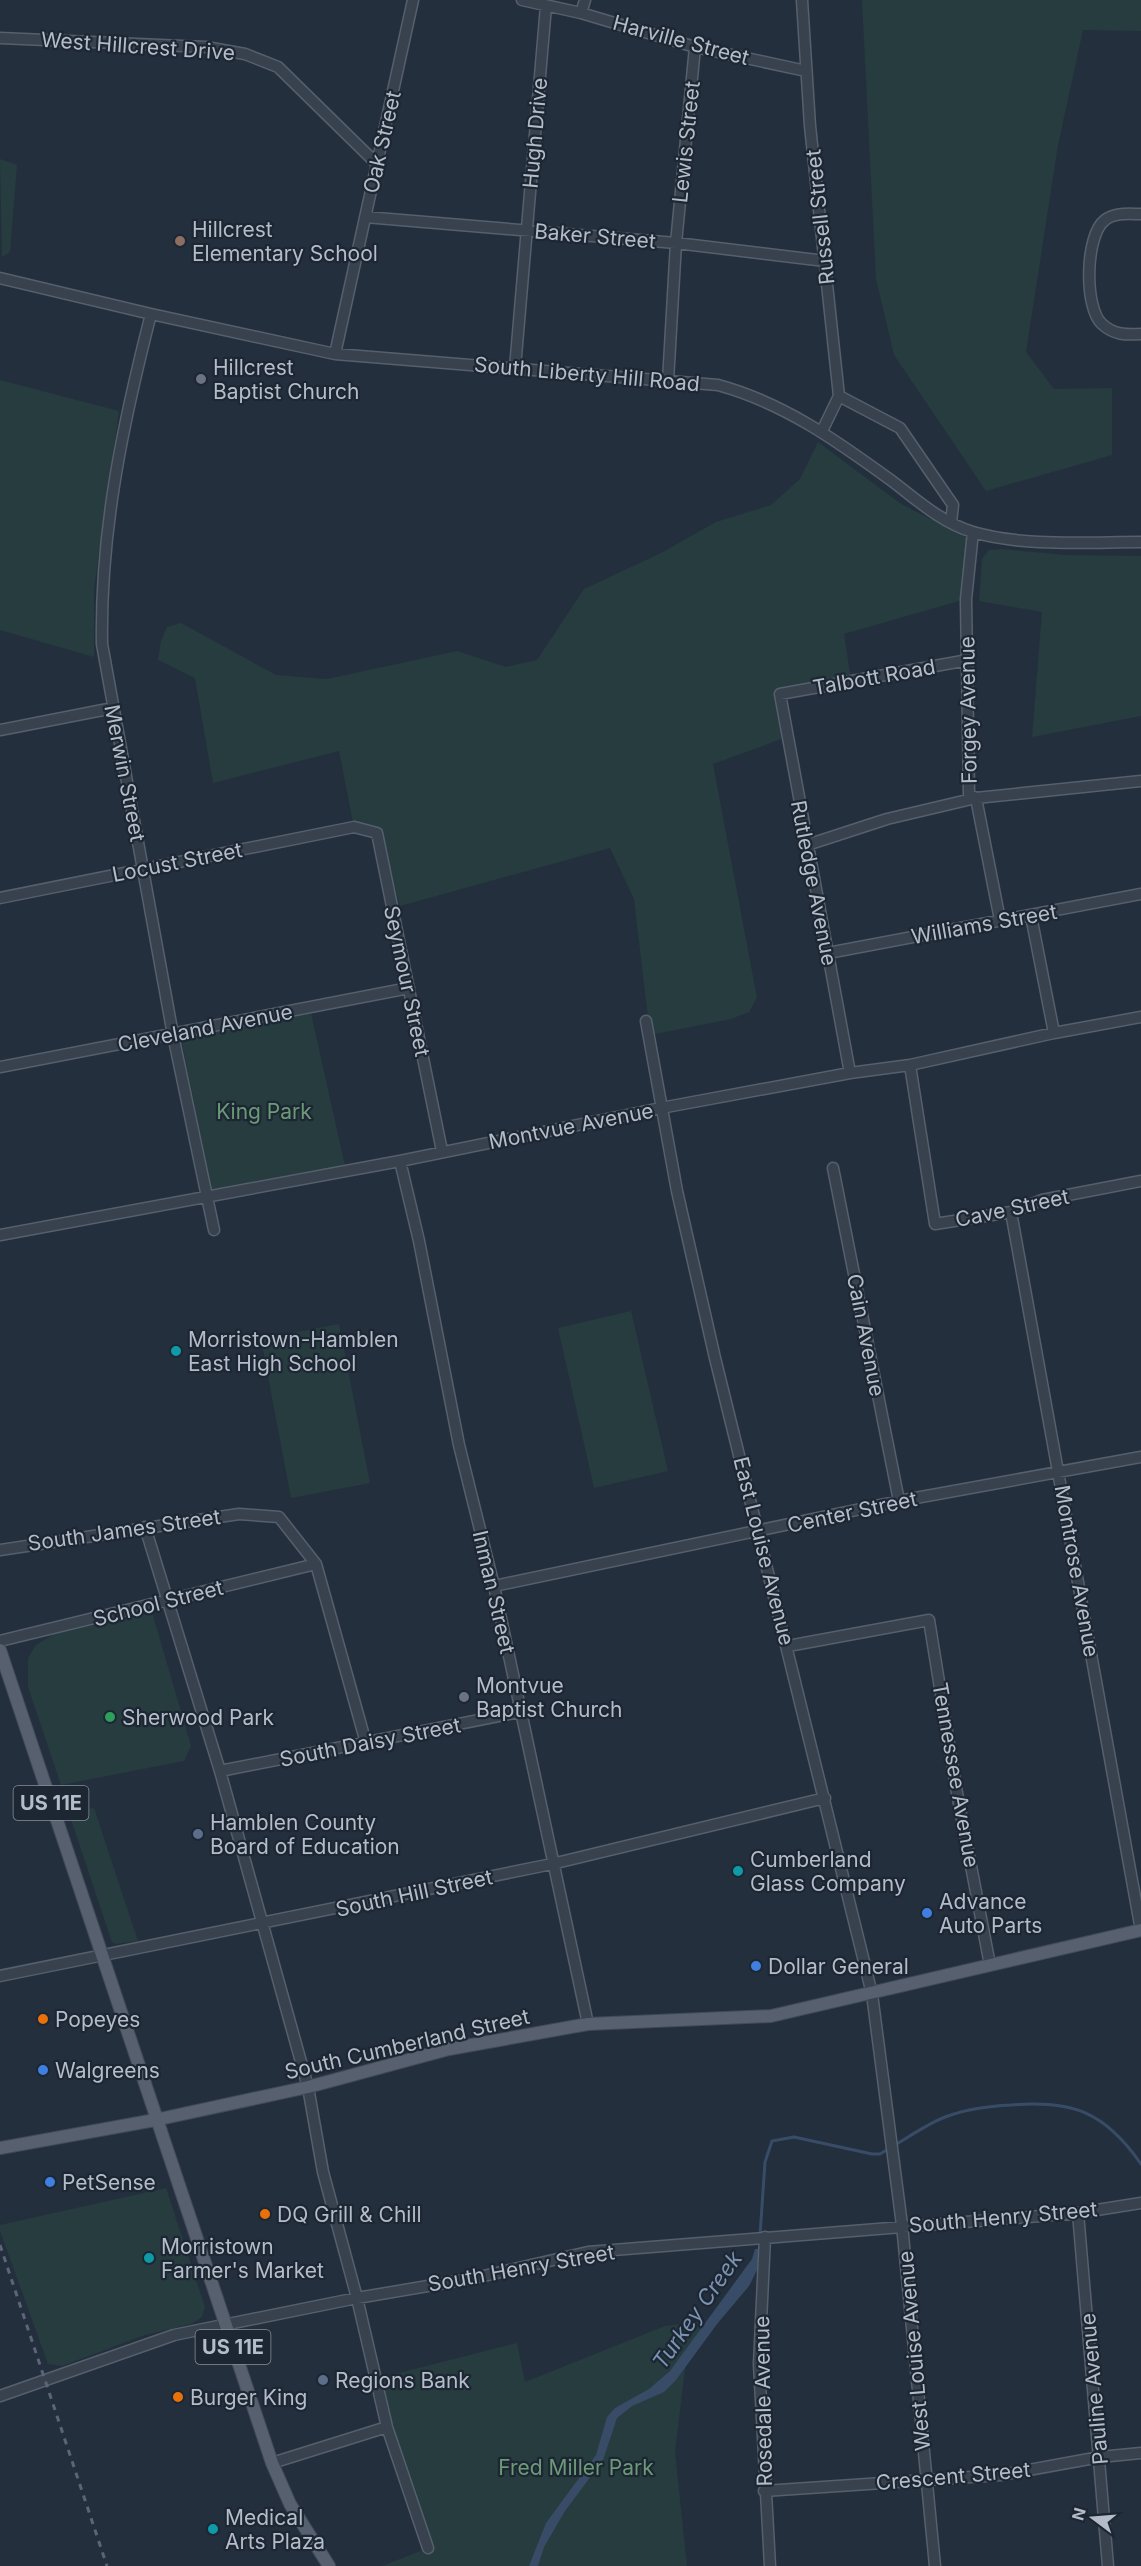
<svg xmlns="http://www.w3.org/2000/svg" width="1141" height="2566" font-family="Inter,sans-serif">
<rect width="100%" height="100%" fill="#242f3e"/>
<path fill="#263c3f" d="M 862,0 L 1141,0 L 1141,31 L 1083,30 L 1058,145 L 1026,352 L 1054,389 L 1112,388 L 1112,455 L 986,491 L 894,355 L 876,279 Z
M 0,159 L 17,165 L 10,252 L 2,257 Z
M 0,380 L 119,411 L 94,589 L 94,657 L 0,630 Z
M 818,442 L 901,504 L 972,540 L 966,599 L 844,634 L 851,680 L 780,694 L 787,737 L 713,764 L 757,998 L 749,1012 L 731,1019 L 650,1035 L 634,899 L 610,848 L 400,906 L 388,863 L 377,833 L 354,827 L 339,751 L 213,783 L 195,678 L 158,660 L 161,641 L 167,627 L 181,623 L 276,675 L 327,679 L 457,651 L 506,667 L 537,660 L 584,589 L 661,553 L 716,522 L 771,505 L 800,479 Z
M 1001,549 L 1066,555 L 1141,556 L 1141,716 L 1032,737 L 1042,612 L 979,601 L 982,559 L 989,550 Z
M 311,1013 L 345,1166 L 212,1191 L 181,1038 Z
M 631,1311 L 668,1471 L 594,1488 L 558,1328 Z
M 339,1324 L 370,1483 L 291,1498 L 261,1339 Z
M 152,1612 L 191,1746 L 184,1761 L 61,1785 L 28,1687 L 28,1658 L 36,1645 L 54,1634 Z
M 94,1808 L 138,1941 L 115,1944 L 112,1942 L 70,1816 L 72,1812 Z
M 166,2188 L 205,2307 L 202,2317 L 191,2324 L 145,2335 L 62,2366 L 48,2364 L 0,2231 L 0,2225 Z
M 704,2321 L 685,2369 L 675,2452 L 687,2566 L 382,2566 L 428,2548 L 375,2379 L 517,2343 L 525,2382 L 665,2326 Z"/>
<path fill="#394c67" d="M 755,2249 L 761,2249 L 760,2264 L 749,2286 L 717,2324 L 676,2380 L 664,2392 L 632,2406 L 617,2418 L 603,2460 L 565,2511 L 544,2547 L 538,2566 L 529,2566 L 546,2523 L 596,2455 L 607,2417 L 615,2408 L 649,2389 L 670,2371 L 752,2259 Z"/>
<g fill="none" stroke-linecap="round" stroke-linejoin="round">
<path stroke="#394c67" stroke-width="3" d="M 895,2145 C 912,2135 930,2122 948,2116 C 967,2109 991,2106 1011,2105 C 1073,2100 1105,2112 1141,2164
M 760,2235 L 765,2162 L 772,2141 L 794,2137 L 872,2154 L 880,2154 L 890,2148"/>
<defs>
<path id="minor" d="M 522,0 L 581,13 L 695,47 L 806,71
M 802,0 L 810,126 L 839,396 L 822,431
M 581,13 L 585,0
M 0,38 L 206,47 L 245,54 L 278,67 L 378,165
M 1141,214 C 1129,214 1115,212 1105,220 C 1085,235 1084,308 1102,324 C 1114,335 1126,335 1141,334
M 365,217 L 676,243 L 825,261
M 0,278 L 151,314 L 335,354 L 718,385 C 784,403 837,441 892,481 C 917,500 942,523 973,532 C 1024,547 1088,542 1141,542
M 151,314 C 123,423 100,532 102,644 L 173,1035 L 214,1230
M 335,354 L 413,0
M 515,368 L 546,6
M 668,381 L 676,243 L 695,47
M 839,396 L 900,428 L 953,505 L 951,522
M 973,532 L 966,599 L 969,794 L 976,798 L 1000,920
M 0,730 L 113,708
M 807,845 L 887,819 L 976,798 L 1141,781
M 0,898 L 354,827 L 377,833 L 442,1151
M 1031,916 L 1054,1033
M 828,953 L 1141,894
M 646,1021 L 677,1191 L 715,1358 L 872,1994 L 902,2225 L 935,2566
M 910,1065 L 935,1224 L 1011,1212 L 1042,1200 L 1141,1181
M 0,1067 L 409,988
M 850,1073 L 780,694 L 968,660
M 400,1161 L 419,1241 L 459,1445 L 494,1586 L 588,2024
M 833,1168 L 899,1501
M 1011,1212 L 1141,1930
M 0,1235 L 400,1161 L 661,1108 L 850,1073 L 910,1065 L 1054,1033 L 1141,1017
M 145,1527 L 220,1771 L 308,2087 L 323,2172 L 357,2298 L 387,2427 L 428,2548
M 0,1550 L 239,1514 L 279,1517 L 316,1564 L 366,1743
M 494,1586 L 899,1501 L 1141,1457
M 0,1641 L 316,1564
M 788,1646 L 929,1620 L 957,1793 L 990,1965
M 220,1771 L 519,1712
M 0,1976 L 552,1864 L 825,1798
M 1078,2213 L 1108,2566
M 765,2237 L 759,2364 L 770,2566
M 0,2396 L 174,2335 L 357,2298 L 475,2278 L 588,2252 L 1078,2213 L 1141,2203
M 272,2463 L 387,2427
M 764,2491 L 1001,2475 L 1100,2457 L 1141,2453"/>
<path id="major" d="M 0,1650 L 272,2463 L 290,2504 L 329,2566
M 0,2148 L 155,2120 L 308,2087 L 449,2049 L 588,2024 L 771,2016 L 1141,1930"/>
</defs>
<use href="#minor" stroke="#565f6c" stroke-width="13"/>
<use href="#major" stroke="#414a57" stroke-width="14"/>
<use href="#minor" stroke="#38414e" stroke-width="10"/>
<use href="#major" stroke="#56606e" stroke-width="12"/>
<path stroke="#5a6575" stroke-width="3" stroke-dasharray="6 6" stroke-linecap="butt" d="M 0,2245 L 107,2566"/>
</g>
<circle fill="#8d6e63" stroke="#1d2633" stroke-width="2" cx="180" cy="241" r="6"/>
<g fill="#6b7280" stroke="#1d2633" stroke-width="2">
<circle cx="201" cy="379" r="6"/>
<circle cx="464" cy="1697" r="6"/>
</g>
<g fill="#0f9aa8" stroke="#1d2633" stroke-width="2">
<circle cx="176" cy="1351" r="6"/>
<circle cx="738" cy="1871" r="6"/>
<circle cx="149" cy="2258" r="6"/>
<circle cx="213" cy="2529" r="6"/>
</g>
<circle fill="#2e9e5b" stroke="#1d2633" stroke-width="2" cx="110" cy="1717" r="6"/>
<g fill="#5c6f8a" stroke="#1d2633" stroke-width="2">
<circle cx="198" cy="1834" r="6"/>
<circle cx="323" cy="2380" r="6"/>
</g>
<g fill="#3f7fe0" stroke="#1d2633" stroke-width="2">
<circle cx="927" cy="1913" r="6"/>
<circle cx="756" cy="1966" r="6"/>
<circle cx="43" cy="2070" r="6"/>
<circle cx="50" cy="2182" r="6"/>
</g>
<g fill="#e8710a" stroke="#1d2633" stroke-width="2">
<circle cx="43" cy="2019" r="6"/>
<circle cx="265" cy="2214" r="6"/>
<circle cx="178" cy="2397" r="6"/>
</g>
<g text-anchor="middle" dominant-baseline="central" stroke-width="4.5" stroke-linejoin="round" paint-order="stroke">
<g fill="#1d2633" stroke="#878f9c" stroke-width="1.5">
<rect x="13.5" y="1786" width="75" height="34" rx="4.5"/>
<rect x="195.5" y="2330" width="75" height="34" rx="4.5"/>
</g>
<g font-size="20" font-weight="bold" fill="#b4bcc9">
<text x="51" y="1803">US 11E</text>
<text x="233" y="2347">US 11E</text>
</g>
<g font-size="21" fill="#b4bcc9" stroke="#1d2633">
<text transform="translate(681 40) rotate(15)">Harville Street</text>
<text transform="translate(138 46) rotate(4)">West Hillcrest Drive</text>
<text transform="translate(535 133) rotate(-85)">Hugh Drive</text>
<text transform="translate(382 142) rotate(-77)">Oak Street</text>
<text transform="translate(686 142) rotate(-84)">Lewis Street</text>
<text transform="translate(820 217) rotate(-96)">Russell Street</text>
<text transform="translate(595 236) rotate(5)">Baker Street</text>
<text transform="translate(587 374) rotate(5)">South Liberty Hill Road</text>
<text transform="translate(874 677) rotate(-10)">Talbott Road</text>
<text transform="translate(968 710) rotate(-91)">Forgey Avenue</text>
<text transform="translate(125 773) rotate(79)">Merwin Street</text>
<text transform="translate(177 862) rotate(-11)">Locust Street</text>
<text transform="translate(814 883) rotate(79)">Rutledge Avenue</text>
<text transform="translate(984 924) rotate(-10)">Williams Street</text>
<text transform="translate(407 981) rotate(78)">Seymour Street</text>
<text transform="translate(205 1028) rotate(-11)">Cleveland Avenue</text>
<text transform="translate(571 1126) rotate(-11)">Montvue Avenue</text>
<text transform="translate(1012 1208) rotate(-12)">Cave Street</text>
<text transform="translate(866 1335) rotate(79)">Cain Avenue</text>
<text transform="translate(852 1512) rotate(-12)">Center Street</text>
<text transform="translate(124 1530) rotate(-8)">South James Street</text>
<text transform="translate(764 1551) rotate(76)">East Louise Avenue</text>
<text transform="translate(1077 1571) rotate(80)">Montrose Avenue</text>
<text transform="translate(494 1592) rotate(77)">Inman Street</text>
<text transform="translate(158 1603) rotate(-14)">School Street</text>
<text transform="translate(370 1742) rotate(-11)">South Daisy Street</text>
<text transform="translate(956 1775) rotate(80)">Tennessee Avenue</text>
<text transform="translate(414 1893) rotate(-12)">South Hill Street</text>
<text transform="translate(407 2044) rotate(-13)">South Cumberland Street</text>
<text transform="translate(1003 2217) rotate(-5)">South Henry Street</text>
<text transform="translate(521 2268) rotate(-10)">South Henry Street</text>
<text transform="translate(914 2351) rotate(-95)">West Louise Avenue</text>
<text transform="translate(1094 2389) rotate(-95)">Pauline Avenue</text>
<text transform="translate(763 2401) rotate(-91)">Rosedale Avenue</text>
<text transform="translate(953 2476) rotate(-5)">Crescent Street</text>
</g>
<g font-size="21" fill="#b4bcc9" stroke="#1d2633" text-anchor="start">
<text x="192" y="229">Hillcrest<tspan x="192" dy="24">Elementary School</tspan></text>
<text x="213" y="367">Hillcrest<tspan x="213" dy="24">Baptist Church</tspan></text>
<text x="188" y="1339">Morristown-Hamblen<tspan x="188" dy="24">East High School</tspan></text>
<text x="476" y="1685">Montvue<tspan x="476" dy="24">Baptist Church</tspan></text>
<text x="122" y="1717">Sherwood Park</text>
<text x="210" y="1822">Hamblen County<tspan x="210" dy="24">Board of Education</tspan></text>
<text x="750" y="1859">Cumberland<tspan x="750" dy="24">Glass Company</tspan></text>
<text x="939" y="1901">Advance<tspan x="939" dy="24">Auto Parts</tspan></text>
<text x="768" y="1966">Dollar General</text>
<text x="55" y="2019">Popeyes</text>
<text x="55" y="2070">Walgreens</text>
<text x="62" y="2182">PetSense</text>
<text x="277" y="2214">DQ Grill &amp; Chill</text>
<text x="161" y="2246">Morristown<tspan x="161" dy="24">Farmer's Market</tspan></text>
<text x="335" y="2380">Regions Bank</text>
<text x="190" y="2397">Burger King</text>
<text x="225" y="2517">Medical<tspan x="225" dy="24">Arts Plaza</tspan></text>
</g>
<g font-size="21" fill="#6b9a76" stroke="#1d2633">
<text x="264" y="1111">King Park</text>
<text x="576" y="2467">Fred Miller Park</text>
</g>
<g font-size="22" font-style="italic" fill="#7c92b1" stroke="#1d2633">
<text transform="translate(697 2310) rotate(-55)">Turkey Creek</text>
</g>
</g>
<g transform="translate(1093 2518) rotate(286)" stroke="#1d2633" stroke-width="4.5" paint-order="stroke">
<path d="M0-4.5L10 22L0 15L-10 22Z" fill="#b4bcc9"/>
<text y="-9" font-size="16" font-weight="bold" text-anchor="middle" fill="#b4bcc9">N</text>
</g>
</svg>
